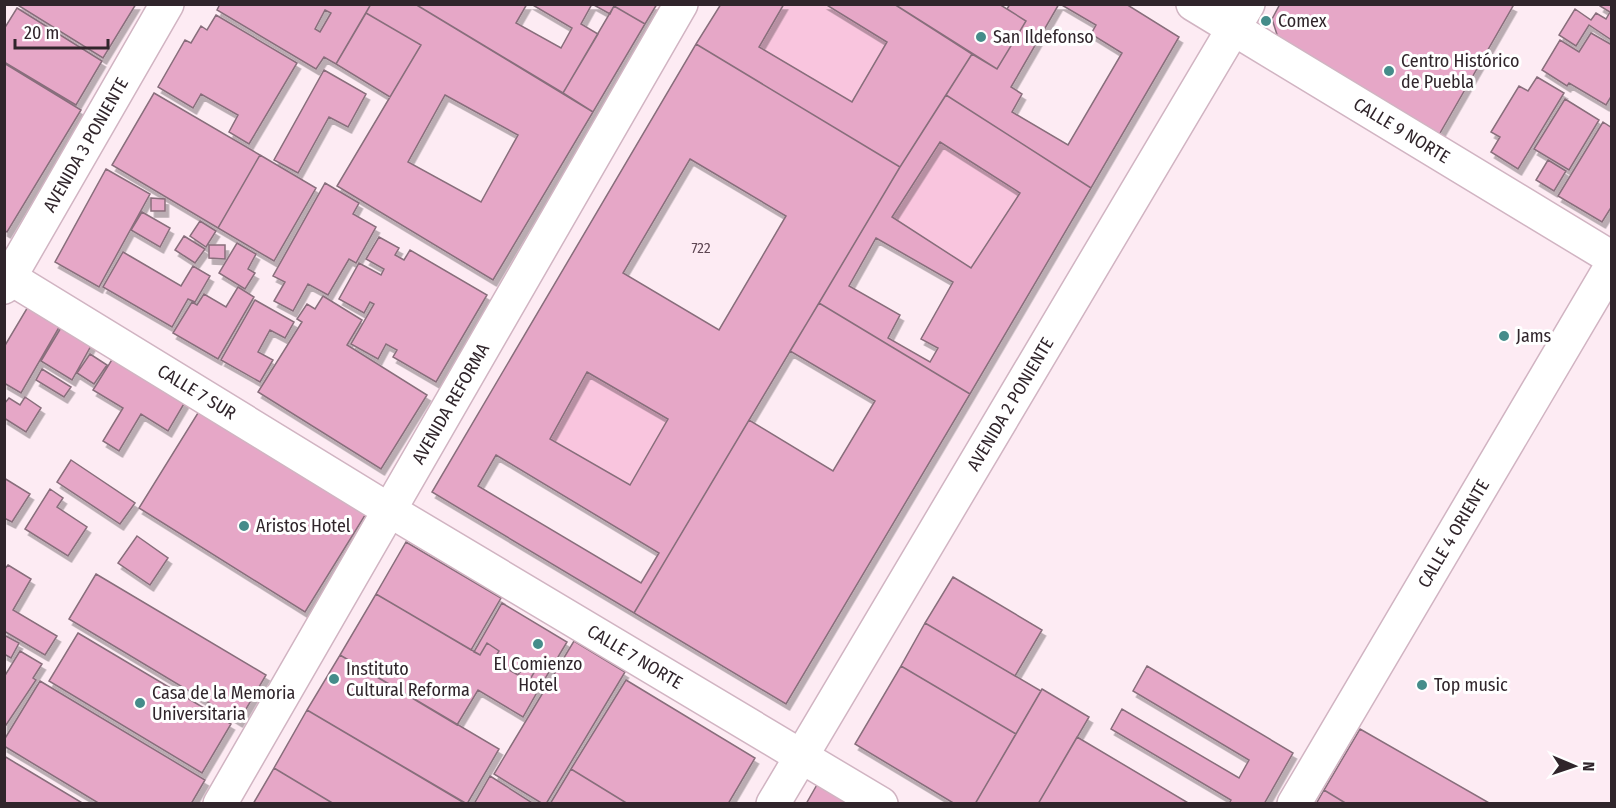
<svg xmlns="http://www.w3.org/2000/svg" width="1616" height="808" font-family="'Fira Sans Condensed',sans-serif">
<defs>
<filter id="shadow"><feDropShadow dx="3.5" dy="6" stdDeviation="0" flood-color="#0004"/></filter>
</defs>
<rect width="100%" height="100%" fill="#fdebf3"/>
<path fill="#f9c5de" d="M 784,4 L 825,5 L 887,42 L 852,102 L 759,47 Z
M 940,142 L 1020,193 L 971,268 L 892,217 Z
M 587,372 L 668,419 L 630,485 L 550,439 Z"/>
<path fill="#e6a7c7" stroke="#886e7b" stroke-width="1.5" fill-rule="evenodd" filter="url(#shadow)" d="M 16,4 L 136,4 L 103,58 Z
M 220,4 L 371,4 L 336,64 L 324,57 L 316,69 L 217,10 ZM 325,10 L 331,13 L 320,32 L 315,29 Z
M 371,4 L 415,4 L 593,112 L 493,280 L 337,186 L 421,45 L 366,13 ZM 445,95 L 518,135 L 481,202 L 408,162 Z
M 415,4 L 527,4 L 516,23 L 561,48 L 572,28 L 531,4 L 592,4 L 581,24 L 598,34 L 563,93 Z
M 657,4 L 645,24 L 614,6 L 610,14 L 592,4 Z
M 721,4 L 784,4 L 759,47 L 852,102 L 887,42 L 825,4 L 894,4 L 972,54 L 900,167 L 696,44 Z
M 894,4 L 999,4 L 1026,21 L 997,69 Z
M 1010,4 L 1059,4 L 1011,87 L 1022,94 L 1012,112 L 1068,145 L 1122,53 L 1091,34 L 1096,25 L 1060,4 L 1126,4 L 1179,37 L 1091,188 L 946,95 L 972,54 L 997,69 L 1026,21 L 1007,9 Z
M 1280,4 L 1509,4 L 1513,6 L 1436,140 L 1281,47 L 1272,19 Z
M 1601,4 L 1612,4 L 1612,36 L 1610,39 L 1589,25 L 1576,46 L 1559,35 L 1575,9 L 1591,20 L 1596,13 L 1606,19 L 1610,12 L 1600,6 Z
M 614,6 L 645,24 L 593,112 L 563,93 Z
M 17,8 L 102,61 L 76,105 L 4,62 L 4,29 Z
M 366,13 L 421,45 L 390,97 L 336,64 Z
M 216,15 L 297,63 L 249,144 L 229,132 L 238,115 L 201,94 L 193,108 L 158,87 L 185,40 L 191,43 L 201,26 L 207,30 Z
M 1591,33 L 1612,45 L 1612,95 L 1606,105 L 1569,83 L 1567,86 L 1542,70 L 1560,40 L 1579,52 Z
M 696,44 L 900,167 L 634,613 L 432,492 ZM 690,159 L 786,216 L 719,330 L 623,273 ZM 587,372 L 668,419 L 630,485 L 550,439 ZM 496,455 L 659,553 L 641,583 L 478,486 Z
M 4,63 L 81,110 L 7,232 L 4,230 Z
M 324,70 L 366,94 L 348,127 L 329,117 L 298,173 L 274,160 Z
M 1537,77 L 1564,93 L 1518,169 L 1491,152 L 1500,137 L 1491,132 L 1519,86 L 1528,91 Z
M 154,93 L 260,155 L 218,228 L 112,165 Z
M 946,95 L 1091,188 L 970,394 L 819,303 L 900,167 ZM 940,142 L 1020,193 L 971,268 L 892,217 ZM 876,238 L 953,282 L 921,339 L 938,348 L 930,362 L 888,338 L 900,315 L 849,286 Z
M 1565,99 L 1599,120 L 1569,170 L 1534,149 Z
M 1603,122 L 1612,128 L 1612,206 L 1602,222 L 1558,196 Z
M 260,155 L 316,188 L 274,261 L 218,228 Z
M 1548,160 L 1566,171 L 1554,191 L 1536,180 Z
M 106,169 L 150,194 L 99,287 L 55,262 Z
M 325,183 L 359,203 L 353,214 L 376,227 L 356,263 L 349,259 L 328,295 L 308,284 L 293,311 L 274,301 L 285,282 L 273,276 Z
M 151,198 L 165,199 L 165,211 L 151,211 Z
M 142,212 L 170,228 L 160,247 L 131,230 Z
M 200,221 L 216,231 L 206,247 L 190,236 Z
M 184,236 L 205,249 L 195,263 L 175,250 Z
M 379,237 L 399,248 L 395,255 L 404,260 L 410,250 L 487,295 L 436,382 L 393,357 L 397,350 L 386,344 L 378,359 L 351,344 L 374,304 L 370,302 L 364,313 L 339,299 L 359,263 L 381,275 L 384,269 L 366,259 Z
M 237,243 L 256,254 L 248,269 L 255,273 L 245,289 L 219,273 Z
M 209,245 L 225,245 L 225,259 L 209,258 Z
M 123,252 L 181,286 L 193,266 L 210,276 L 195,302 L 188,299 L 172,327 L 103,287 Z
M 238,287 L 254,297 L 218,359 L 173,333 L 192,302 L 197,305 L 204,294 L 226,307 Z
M 323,296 L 362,320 L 347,345 L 427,395 L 381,469 L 258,392 L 302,322 L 297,319 L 307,304 L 315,309 Z
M 255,300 L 294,322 L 285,338 L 270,330 L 258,352 L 273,360 L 260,382 L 221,360 Z
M 819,303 L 970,394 L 786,704 L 634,613 L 749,420 L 833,471 L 875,401 L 790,351 Z
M 29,305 L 61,324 L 21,393 L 4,383 L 4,347 Z
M 62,326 L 92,344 L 72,380 L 41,361 Z
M 90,354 L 107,365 L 94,384 L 77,373 Z
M 113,358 L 185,402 L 168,431 L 141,414 L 119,451 L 103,441 L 123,408 L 93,390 Z
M 42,369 L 71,387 L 64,397 L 36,380 Z
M 25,397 L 41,408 L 26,432 L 4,418 L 4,404 L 9,398 L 20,405 Z
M 206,400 L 372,504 L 305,612 L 139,508 Z
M 71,460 L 135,503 L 120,524 L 57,482 Z
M 4,478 L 30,494 L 12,522 L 4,518 Z
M 50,489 L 63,498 L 57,507 L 87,527 L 68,556 L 25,529 Z
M 137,536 L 168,558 L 150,585 L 118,563 Z
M 406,542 L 501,598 L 471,650 L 376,594 Z
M 8,565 L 31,579 L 13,610 L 57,636 L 45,655 L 4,631 L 4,570 Z
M 96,574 L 266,675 L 239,721 L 69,619 Z
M 953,577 L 1042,630 L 1015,676 L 925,623 Z
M 376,594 L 480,655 L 487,643 L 499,651 L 493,661 L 518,675 L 525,665 L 535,671 L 529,681 L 540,687 L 523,717 L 478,690 L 457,725 L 340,655 Z
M 502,603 L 567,642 L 540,687 L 529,681 L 535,671 L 525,665 L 518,675 L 493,661 L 499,651 L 487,643 L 480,655 L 474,652 Z
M 925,623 L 1041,691 L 1016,734 L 901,666 Z
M 78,633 L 231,724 L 202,773 L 49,681 Z
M 4,635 L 19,643 L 11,658 L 4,654 Z
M 574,641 L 625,672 L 546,804 L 543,804 L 494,774 Z
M 20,651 L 42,664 L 33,678 L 36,680 L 4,728 L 4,677 Z
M 340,655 L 499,749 L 467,804 L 307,710 Z
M 901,666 L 1016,734 L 975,804 L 955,804 L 855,744 Z
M 1147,666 L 1293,753 L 1264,804 L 1229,804 L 1231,800 L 1111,729 L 1122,709 L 1239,778 L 1249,760 L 1133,691 Z
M 626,680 L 755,758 L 728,804 L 628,804 L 571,769 Z
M 40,681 L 205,780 L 191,804 L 100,804 L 4,746 L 4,740 Z
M 1042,689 L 1089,717 L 1038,804 L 975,804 Z
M 307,710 L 466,804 L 334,804 L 274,768 Z
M 1360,729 L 1491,804 L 1347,804 L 1324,790 Z
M 1077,737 L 1190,804 L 1038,804 Z
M 4,756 L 84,804 L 4,804 Z
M 274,768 L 334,804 L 253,804 Z
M 571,769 L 628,804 L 550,804 Z
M 490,776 L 534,804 L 474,804 Z
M 818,783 L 854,804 L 806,804 Z
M 1324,790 L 1347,804 L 1316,804 Z"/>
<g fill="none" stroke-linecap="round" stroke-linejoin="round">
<defs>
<g id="minor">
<path id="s1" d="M 1193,4 L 1612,258"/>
<path id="s2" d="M 4,274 L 389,510 L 881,804"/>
<path id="s3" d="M 4,287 L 167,4"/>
<path id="s4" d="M 220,804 L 681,4"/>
<path id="s5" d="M 773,804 L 1248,4"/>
<path id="s6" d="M 1294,804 L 1612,265"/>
</g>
</defs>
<use href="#minor" stroke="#d1b4c2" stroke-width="36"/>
<use href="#minor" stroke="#fff" stroke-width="33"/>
</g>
<g fill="#458c8a" stroke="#fff" stroke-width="2">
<circle cx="1266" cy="21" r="6"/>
<circle cx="981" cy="37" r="6"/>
<circle cx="1389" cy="71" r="6"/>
<circle cx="1504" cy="336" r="6"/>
<circle cx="244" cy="526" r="6"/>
<circle cx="538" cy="644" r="6"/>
<circle cx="334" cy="679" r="6"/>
<circle cx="1422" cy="685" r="6"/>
<circle cx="140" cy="703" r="6"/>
</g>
<g text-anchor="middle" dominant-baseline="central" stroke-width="6" stroke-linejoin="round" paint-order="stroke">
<g font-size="15" fill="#5e4652">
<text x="701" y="248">722</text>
</g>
<g font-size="18" fill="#30252b" stroke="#fff" text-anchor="start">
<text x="1278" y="21">Comex</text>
<text x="993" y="37">San Ildefonso</text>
<text x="1401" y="61">Centro Histórico<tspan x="1401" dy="21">de Puebla</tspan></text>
<text x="1516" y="336">Jams</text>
<text x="256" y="526">Aristos Hotel</text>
<text x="538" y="664" text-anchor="middle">El Comienzo<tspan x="538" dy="21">Hotel</tspan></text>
<text x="346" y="669">Instituto<tspan x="346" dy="21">Cultural Reforma</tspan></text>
<text x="1434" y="685">Top music</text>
<text x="152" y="693">Casa de la Memoria<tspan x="152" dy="21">Universitaria</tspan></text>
</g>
<g font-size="18" fill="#30252b" stroke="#fff">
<text stroke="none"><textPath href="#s1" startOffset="244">CALLE 9 NORTE</textPath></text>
<text stroke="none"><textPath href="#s3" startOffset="164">AVENIDA 3 PONIENTE</textPath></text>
<text stroke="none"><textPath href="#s2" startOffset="226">CALLE 7 SUR</textPath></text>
<text stroke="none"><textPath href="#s4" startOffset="462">AVENIDA REFORMA</textPath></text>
<text stroke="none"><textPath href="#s5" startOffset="465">AVENIDA 2 PONIENTE</textPath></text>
<text stroke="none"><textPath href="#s6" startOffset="314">CALLE 4 ORIENTE</textPath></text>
<text stroke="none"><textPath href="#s2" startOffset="738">CALLE 7 NORTE</textPath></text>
</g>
</g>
<rect width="1616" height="808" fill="none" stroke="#30252b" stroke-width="12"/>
<g transform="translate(1574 766) rotate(92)" stroke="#ffffff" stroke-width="4.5" paint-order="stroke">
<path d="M0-4.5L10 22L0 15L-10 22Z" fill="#30252b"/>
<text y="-9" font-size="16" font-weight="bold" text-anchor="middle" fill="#30252b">N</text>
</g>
<path d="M15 39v9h93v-9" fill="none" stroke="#30252b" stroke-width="3"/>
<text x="24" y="39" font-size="18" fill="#30252b" stroke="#ffffff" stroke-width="4.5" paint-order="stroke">20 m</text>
</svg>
